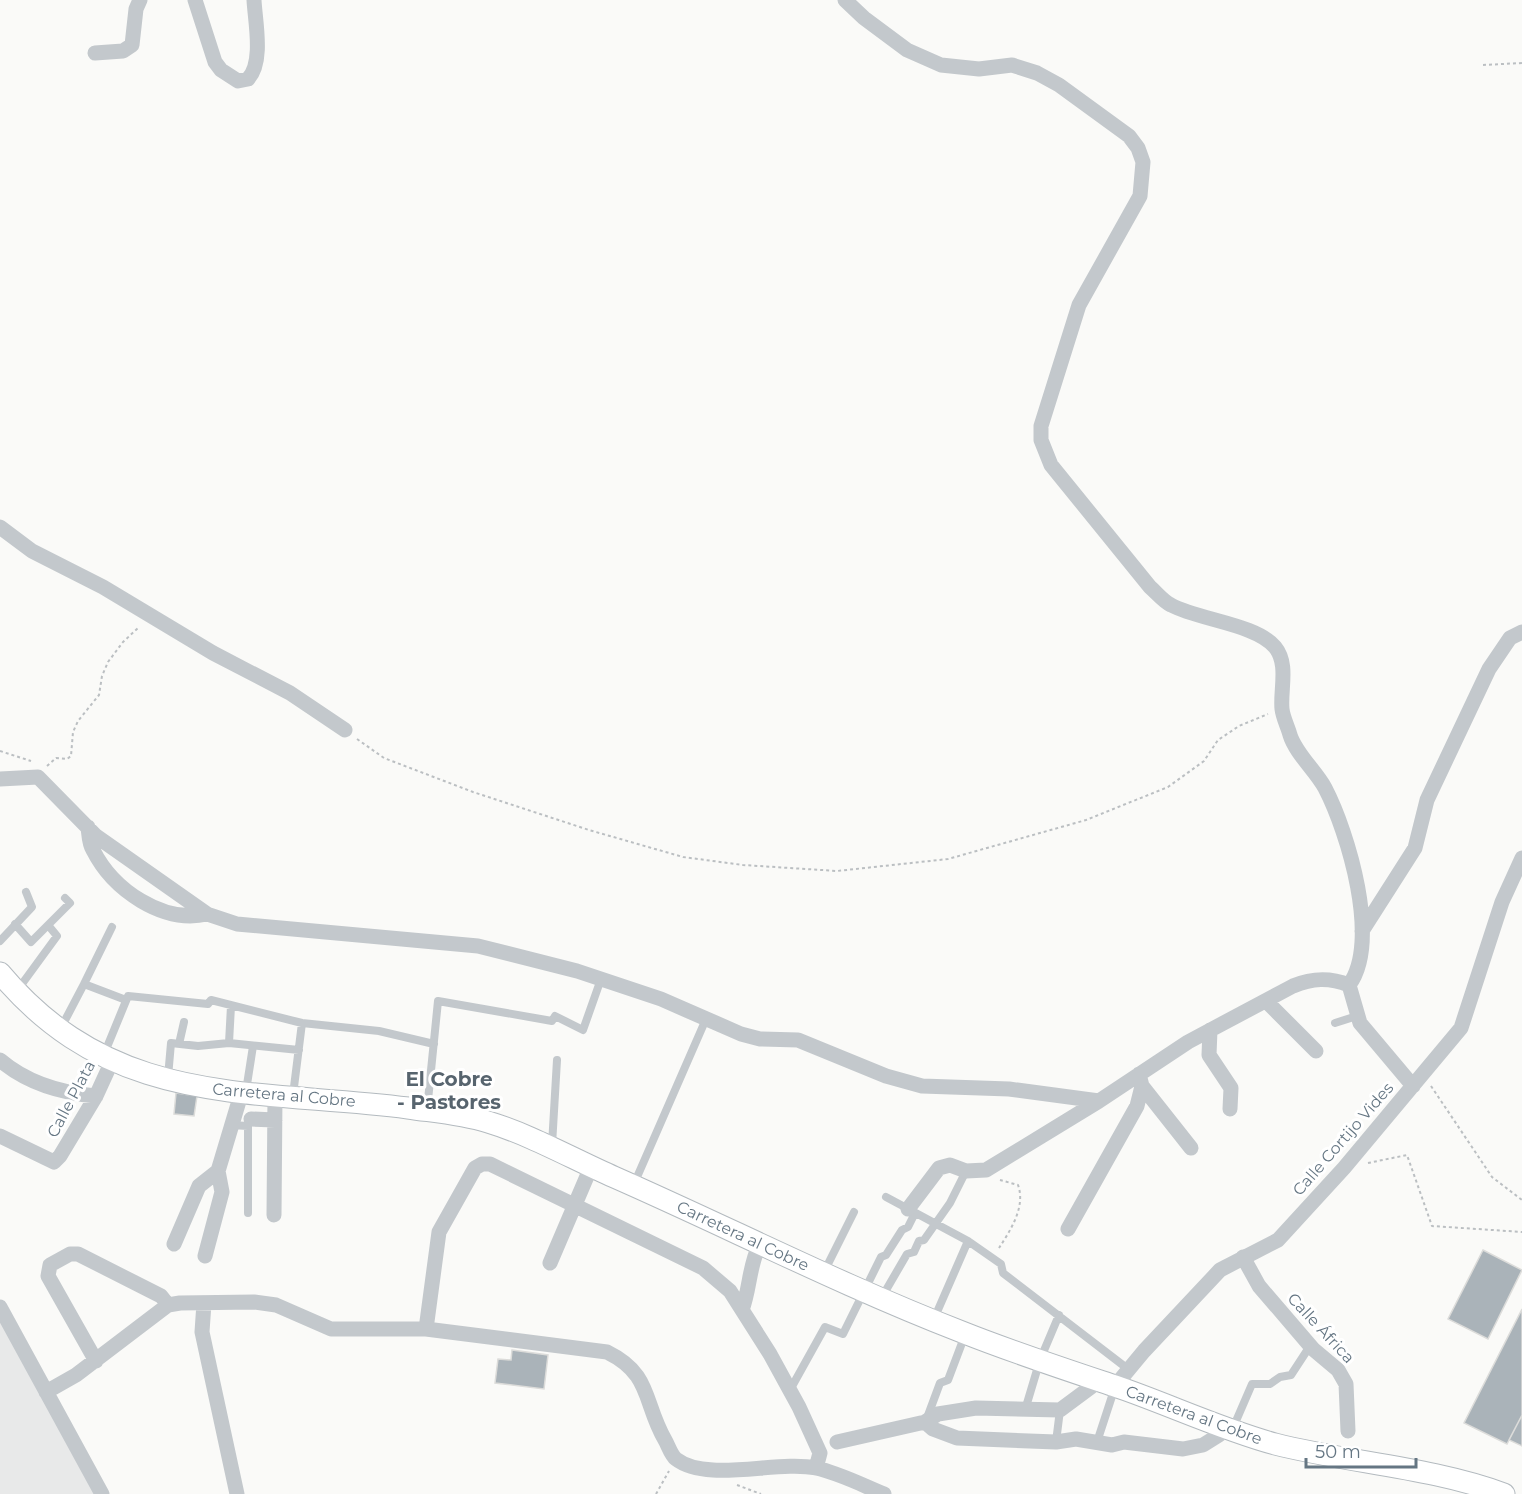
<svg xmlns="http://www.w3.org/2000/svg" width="1522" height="1494" font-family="Montserrat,sans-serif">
<rect width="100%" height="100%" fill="#fafaf8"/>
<path fill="#e8e9e9" d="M 0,1319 L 97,1494 L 0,1494 Z"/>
<path fill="#aab3b9" stroke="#dcdcda" stroke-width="1.5" d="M 176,1093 L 197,1096 L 194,1116 L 174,1114 Z
M 1483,1250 L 1522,1270 L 1488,1339 L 1448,1319 Z
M 1522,1309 L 1522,1415 L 1507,1444 L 1464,1423 Z
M 512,1350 L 548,1355 L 544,1389 L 495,1383 L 498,1359 L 511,1360 Z
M 1522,1415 L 1522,1446 L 1509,1440 Z"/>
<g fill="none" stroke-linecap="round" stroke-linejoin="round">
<defs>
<path id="secondary" d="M 0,973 C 114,1109 250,1088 408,1108 C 435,1112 462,1114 488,1122 C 531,1135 573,1159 614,1177 C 730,1228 843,1286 962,1332 C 1012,1352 1064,1369 1115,1386 C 1168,1404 1220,1429 1275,1444 C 1350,1463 1430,1467 1504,1494"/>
</defs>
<use href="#secondary" stroke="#b3babf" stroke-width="23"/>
<path stroke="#bbbfc2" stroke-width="2" stroke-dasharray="3 3" stroke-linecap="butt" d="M 1483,65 L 1522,63
M 357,739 L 384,758 L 473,792 L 589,830 L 683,857 L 743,865 L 837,871 L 948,859 L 1086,820 L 1168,787 L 1204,761 L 1218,740 L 1239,726 L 1268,714
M 0,751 L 31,761
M 47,766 L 56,758 L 67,759 L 71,756 L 73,732 L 78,721 L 99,695 L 102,676 L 108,662 L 123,642 L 139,627
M 1431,1086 L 1492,1177 L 1522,1200
M 1368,1163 L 1407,1155 L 1432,1226 L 1522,1232
M 999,1248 C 1010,1231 1026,1207 1018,1185 L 1000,1180
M 737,1485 L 761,1494
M 656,1494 L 669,1471"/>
<path stroke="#c3c8cc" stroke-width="8" d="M 15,924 L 31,942 L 48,925
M 0,941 L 32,907 L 26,892
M 84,984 L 112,927
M 19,988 L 57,936 L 48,925 L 70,903 L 65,898
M 1335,1023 L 1357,1016
M 62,1026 L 84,984 L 126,1000
M 229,1043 L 231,1006
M 179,1044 L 184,1022
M 105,1052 L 128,996 L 208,1004 L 211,1000 L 302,1023 L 379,1031 L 434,1044
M 168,1077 L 171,1043 L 198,1046 L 229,1043 L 299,1050
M 246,1091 L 253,1046
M 293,1095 L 302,1023
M 427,1110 L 438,1001 L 552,1021 L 555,1016 L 583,1030 L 601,979
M 231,1125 L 248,1126 L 248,1213
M 552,1145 L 557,1060
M 634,1184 L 706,1019
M 886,1197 L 968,1241 L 1001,1264 L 1003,1273 L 1128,1369
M 824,1272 L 854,1212
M 882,1297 L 907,1254 L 914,1252 L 919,1241 L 924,1240 L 950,1203 L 966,1171
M 934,1319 L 968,1241
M 790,1390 L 825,1327 L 843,1334 L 881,1257 L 886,1255 L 902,1230 L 908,1227 L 915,1213
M 1025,1410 L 1040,1360 L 1059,1315
M 927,1418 L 940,1383 L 948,1380 L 965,1335
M 1233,1428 L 1252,1384 L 1270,1384 L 1280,1377 L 1291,1375 L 1310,1346
M 1056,1442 L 1060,1410
M 1097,1442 L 1115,1387"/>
<path stroke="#c3c8cc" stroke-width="15" d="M 195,0 L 215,62 L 221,70 L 238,81 L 248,79 C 264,62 255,21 254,0
M 845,0 L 864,18 L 907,50 L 941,65 L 979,69 L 1012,65 L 1037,73 L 1059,85 L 1129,136 L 1138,148 L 1143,162 L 1140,196 L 1079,305 L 1041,426 L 1041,440 L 1051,465 L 1150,587 C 1157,593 1163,601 1171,605 C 1199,620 1256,624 1275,647 C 1289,664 1280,690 1282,709 C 1283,718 1288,727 1290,735 C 1296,754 1316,771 1325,788 C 1348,832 1381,942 1349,985
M 95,53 L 123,51 L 132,45 L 136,9 L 140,0
M 0,527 L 32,551 L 103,587 L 213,653 L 290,693 L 345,730
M 0,779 L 38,777 L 96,836 L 207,914 L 237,924 L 478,946 L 577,971 L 661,999 L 741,1034 L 760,1039 L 798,1040 L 886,1076 L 922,1086 L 1009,1089 L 1099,1101 L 1188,1042 L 1293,986 C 1312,978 1329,977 1349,985 L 1360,1023 L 1413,1086
M 88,827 C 89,835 89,844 93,850 C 113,890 163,924 207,914
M 1362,931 L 1415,848 L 1427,800 L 1489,669 L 1510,638 L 1522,632
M 1266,1001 L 1316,1051
M 1210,1030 L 1209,1055 L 1231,1088 L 1230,1109
M 0,1060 C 27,1083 61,1093 96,1096
M 1142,1086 L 1191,1148
M 251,1119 L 275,1120
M 0,1136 L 54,1162 L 60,1156 L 96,1096 L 112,1061
M 218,1171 L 242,1091
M 908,1209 L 939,1168 L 950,1165 L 966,1171 L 986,1170 L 1099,1101
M 274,1215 L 275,1096
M 1068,1229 L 1137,1106 L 1142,1086 L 1139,1074
M 174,1244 L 199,1186 L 218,1171 L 222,1192 L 205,1256
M 1243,1257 L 1259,1286 L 1313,1349 L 1338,1370 L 1346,1384 L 1348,1431
M 550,1263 L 591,1167
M 204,1303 L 202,1332 L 237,1494
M 0,1307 L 102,1494
M 742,1310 C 750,1289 749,1266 759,1246
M 426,1329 L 439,1232 L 475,1168 L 482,1164 L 490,1164 L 703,1268 L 730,1291 L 770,1354 L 799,1407 L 820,1453 L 816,1468
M 96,1361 L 48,1276 L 50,1265 L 70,1254 L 78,1254 L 161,1296 L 168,1305
M 1115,1386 L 1144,1351 L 1220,1270 L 1278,1240 L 1344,1168 L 1461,1028 L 1502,902 L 1522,858
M 46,1392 L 76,1375 L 168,1305 L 180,1303 L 254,1302 L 276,1305 L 331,1329 L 426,1329 L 607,1352 C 652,1374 643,1402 665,1440 C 668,1445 671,1455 676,1459 C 707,1483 777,1460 816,1468 C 839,1473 862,1485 884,1494
M 925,1422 L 938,1414 L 976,1408 L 1060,1410 L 1091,1387 L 1094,1380
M 837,1442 L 925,1422 L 933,1429 L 957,1438 L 1056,1442 L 1076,1439 L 1112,1445 L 1124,1442 L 1183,1449 L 1203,1445 L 1219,1435 L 1224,1427"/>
<use href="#secondary" stroke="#fff" stroke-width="21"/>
</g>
<g text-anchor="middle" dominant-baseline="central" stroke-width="6" stroke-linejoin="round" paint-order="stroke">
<g font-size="16" fill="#657683" stroke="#fff">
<text transform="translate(284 1095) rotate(5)">Carretera al Cobre</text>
<text transform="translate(71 1099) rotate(-62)">Calle Plata</text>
<text transform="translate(1343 1139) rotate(-49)">Calle Cortijo Vides</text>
<text transform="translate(743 1236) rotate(25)">Carretera al Cobre</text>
<text transform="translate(1321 1328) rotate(47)">Calle África</text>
<text transform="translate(1194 1415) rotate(20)">Carretera al Cobre</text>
</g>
<g font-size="20" font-weight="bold" fill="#57646e" stroke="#fff">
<text x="449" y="1079">El Cobre<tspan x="449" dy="23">- Pastores</tspan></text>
</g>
</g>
<path d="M1306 1458v9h110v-9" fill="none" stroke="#657683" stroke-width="3"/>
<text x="1315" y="1458" font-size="18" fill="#657683" stroke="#ffffff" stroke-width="4.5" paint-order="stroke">50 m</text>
</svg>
